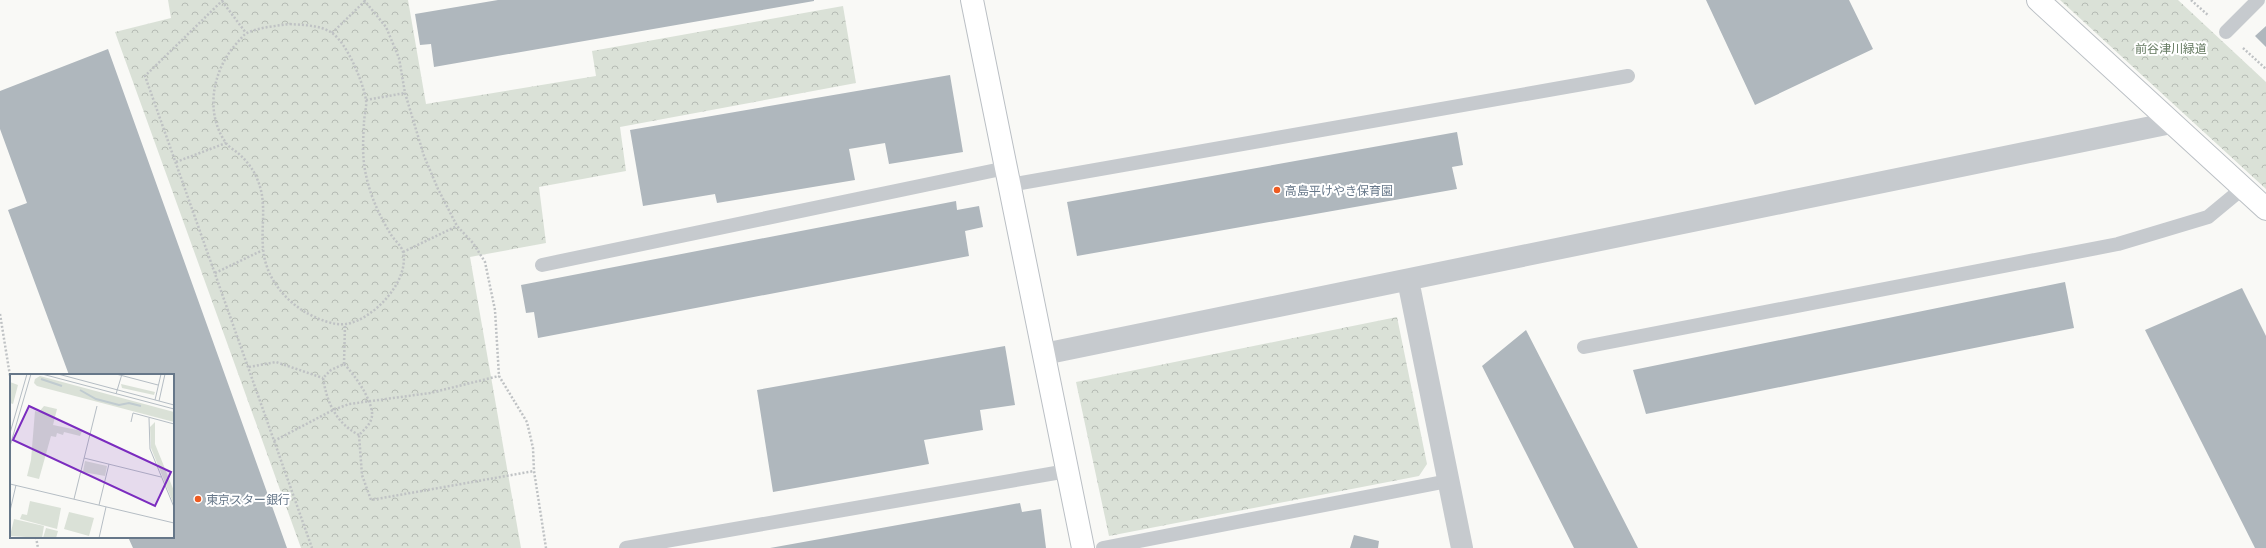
<svg xmlns="http://www.w3.org/2000/svg" width="2266" height="548" font-family="Lato,'Noto Sans JP',sans-serif">
<defs>
<pattern id="forest-crowns" width="20" height="18" patternUnits="userSpaceOnUse"><rect width="20" height="18" fill="#dae1d7"/><path d="M2 6a3 3 0 1 1 6 0M12 15a3 3 0 1 1 6 0" fill="none" stroke="#b5bbb4"/></pattern>
</defs>
<rect width="100%" height="100%" fill="#f9f9f6"/>
<path fill="url(#forest-crowns)" d="M 168,0 L 408,0 L 426,104 L 596,76 L 592,51 L 843,6 L 856,83 L 620,127 L 626,171 L 539,187 L 546,243 L 470,257 L 521,548 L 301,548 L 115,32 L 171,18 Z
M 2060,0 L 2178,0 L 2266,82 L 2266,189 Z
M 1397,317 L 1427,464 L 1419,476 L 1109,536 L 1076,382 Z"/>
<path fill="#afb7bd" d="M 498,0 L 814,0 L 814,1 L 434,67 L 431,44 L 420,45 L 415,14 Z
M 1706,0 L 1849,0 L 1873,49 L 1755,105 Z
M 2266,26 L 2266,47 L 2255,36 Z
M 108,49 L 287,548 L 133,548 L 128,537 L 173,537 L 173,375 L 69,375 L 8,210 L 27,203 L 0,129 L 0,91 Z
M 950,75 L 963,152 L 889,164 L 885,143 L 849,149 L 855,180 L 717,203 L 715,194 L 643,206 L 630,130 Z
M 1457,132 L 1463,165 L 1452,167 L 1457,189 L 1077,256 L 1067,202 Z
M 956,201 L 957,210 L 979,206 L 983,227 L 965,231 L 969,256 L 538,338 L 534,312 L 526,313 L 521,285 Z
M 2065,282 L 2074,328 L 1646,414 L 1633,370 Z
M 2242,288 L 2266,336 L 2266,548 L 2255,548 L 2145,330 Z
M 1526,330 L 1638,548 L 1574,548 L 1482,366 Z
M 1005,346 L 1015,405 L 980,410 L 983,430 L 924,440 L 929,464 L 773,492 L 757,390 Z
M 1020,503 L 1022,512 L 1041,509 L 1046,548 L 770,548 Z
M 1354,535 L 1379,541 L 1378,548 L 1350,548 Z"/>
<g fill="none" stroke-linecap="round" stroke-linejoin="round">
<defs>
<path id="secondary" d="M 972,0 L 1083,548
M 2038,0 L 2266,209"/>
</defs>
<use href="#secondary" stroke="#babfc4" stroke-width="24"/>
<path stroke="#bfc2c4" stroke-width="2.5" stroke-dasharray="2 2" stroke-linecap="butt" d="M 223,0 L 145,76 L 312,548
M 364,0 L 386,27 L 399,58 L 405,93 L 424,156 L 438,189 L 457,226 L 473,243 L 485,262 L 495,310 L 499,376 L 527,422 L 533,448 L 534,471 L 546,548
M 2191,0 L 2209,16
M 222,1 L 246,33
M 290,24 C 303,25 321,25 332,33 C 347,43 363,82 366,100 C 367,107 364,116 364,123 C 363,140 362,158 366,175 C 370,195 379,215 390,233 C 393,239 402,246 403,252 C 410,281 373,320 346,324 C 333,326 316,318 305,312 C 282,298 265,275 263,248 C 261,225 267,203 258,181 C 254,170 247,161 238,153 C 234,150 229,147 226,143 C 204,112 213,70 236,44 C 240,40 243,35 247,33 C 260,27 276,26 290,24 Z
M 332,33 L 365,1
M 2243,48 L 2266,69
M 366,100 L 405,93
M 176,162 L 226,143
M 403,252 L 457,226
M 215,273 L 263,250
M 0,314 L 11,382
M 344,364 L 345,324
M 249,367 L 276,362 L 323,378
M 359,435 C 336,423 327,403 323,378 L 331,370 L 344,364 C 354,374 371,398 372,413 C 373,422 365,429 359,435 L 362,475 L 371,500 L 534,471
M 274,441 L 333,410 L 349,404 L 430,393 L 499,376
M 36,537 L 38,548"/>
<path stroke="#c6cace" stroke-width="14" d="M 2226,32 L 2258,0
M 1010,185 L 1628,76
M 542,265 L 1006,168
M 1584,347 L 2118,244 L 2208,217 L 2243,188
M 626,548 L 1067,471
M 1103,548 L 1448,481"/>
<path stroke="#c6cace" stroke-width="22" d="M 1408,280 L 1462,548
M 1044,354 L 2171,123"/>
<use href="#secondary" stroke="#fff" stroke-width="22"/>
</g>
<g fill="#ee5b21" stroke="#fff" stroke-width="1.5">
<circle cx="1277" cy="190" r="4"/>
<circle cx="198" cy="499" r="4"/>
</g>
<g text-anchor="middle" dominant-baseline="central" stroke-width="4" stroke-linejoin="round" paint-order="stroke">
<g font-size="12" fill="#657a61" stroke="#fff">
<text x="2171" y="48">前谷津川緑道</text>
</g>
<g font-size="12" fill="#667789" stroke="#fff" text-anchor="start">
<text x="1285" y="190">高島平けやき保育園</text>
<text x="206" y="499">東京スター銀行</text>
</g>
</g>
<g transform="translate(10 374)">
<rect width="164" height="164" fill="#f9f9f6"/>
<path d="M 30,2 L 164,38 L 164,48 L 27,12 L 24,9 L 25,5 ZM 0,8 L 8,11 L 3,30 L 0,29 ZM 111,10 L 145,18 L 144,21 L 112,14 ZM 34,32 L 47,35 L 43,51 L 72,57 L 70,62 L 54,58 L 53,61 L 47,59 L 46,63 L 41,62 L 29,105 L 17,102 L 21,86 L 25,37 L 29,38 ZM 145,48 L 145,70 L 164,117 L 164,131 L 141,74 L 140,53 ZM 75,87 L 97,92 L 95,102 L 73,98 Z" fill="#dae1d7"/>
<path d="M 20,127 L 51,134 L 47,155 L 10,145 L 12,140 L 17,141 ZM 59,138 L 84,144 L 79,162 L 54,155 ZM 4,145 L 34,152 L 32,164 L 0,162 ZM 36,154 L 48,157 L 46,164 L 33,164 Z" fill="#dae1d7"/>
<path fill="none" stroke="#c0cbd0" stroke-width="2" d="M 31,5 L 52,12M 70,16 L 86,25 L 109,31 L 119,29 L 131,32"/>
<path fill="none" stroke="#b5bdc4" stroke-width="1" d="M 32,0 L 164,35M 48,0 L 164,31M 106,0 L 148,11M 106,20 L 112,0M 145,26 L 151,0M 149,27 L 155,0M 139,44 L 140,75 L 164,133M 121,48 L 123,39 L 164,50M 0,59 L 17,0M 0,72 L 21,0M 74,84 L 151,103M 0,110 L 164,149M 64,125 L 87,32M 89,131 L 99,90M 0,137 L 6,111M 89,164 L 96,133"/>
<path fill="#7b2cbf" fill-opacity="0.15" stroke="#7b2cbf" stroke-width="2" d="M 19,32 L 161,98 L 145,132 L 3,66 Z"/>
<rect width="164" height="164" fill="none" stroke="#667789" stroke-width="2"/>
</g>
</svg>
